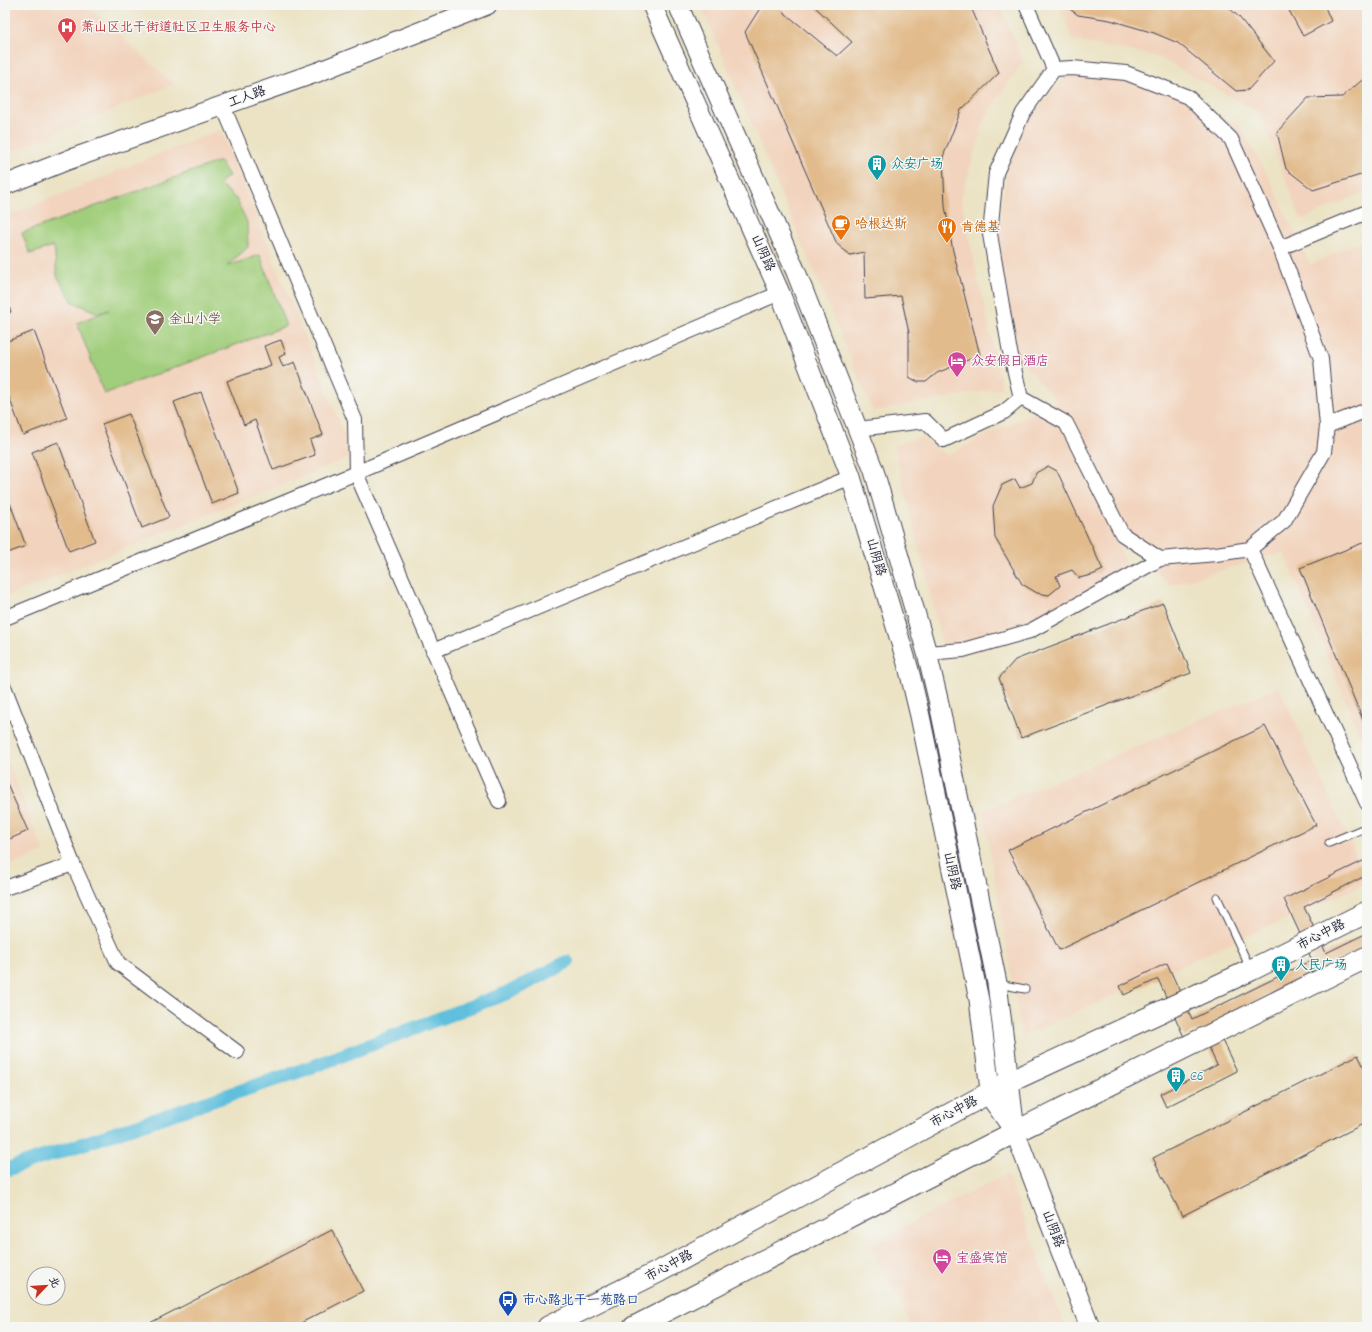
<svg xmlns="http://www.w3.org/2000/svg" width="1372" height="1332" font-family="'Indie Flower','LXGW WenKai TC',sans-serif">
<rect width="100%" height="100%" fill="#f6f6f2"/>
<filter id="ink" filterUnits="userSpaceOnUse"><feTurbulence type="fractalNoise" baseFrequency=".025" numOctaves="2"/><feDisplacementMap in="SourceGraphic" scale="8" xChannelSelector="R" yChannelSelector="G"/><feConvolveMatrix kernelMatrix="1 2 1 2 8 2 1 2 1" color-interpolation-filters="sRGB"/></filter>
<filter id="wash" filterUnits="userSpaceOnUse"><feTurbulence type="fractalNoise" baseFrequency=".012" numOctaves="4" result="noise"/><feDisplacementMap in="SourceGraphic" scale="16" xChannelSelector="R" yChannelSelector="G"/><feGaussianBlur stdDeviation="0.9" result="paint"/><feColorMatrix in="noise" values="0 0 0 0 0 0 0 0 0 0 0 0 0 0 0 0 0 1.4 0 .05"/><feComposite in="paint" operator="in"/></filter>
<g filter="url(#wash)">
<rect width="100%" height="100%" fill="#ebe3c4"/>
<path fill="#f2d4be" d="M 5,5 L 86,5 L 174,84 L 5,155 Z
M 701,5 L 1000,5 L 1023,62 L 985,117 L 961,199 L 1002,388 L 873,411 Z
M 1059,5 L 1367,5 L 1367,191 L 1301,220 L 1260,113 L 1157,56 L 1073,41 Z
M 1072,68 L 1167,89 L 1240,125 L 1274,188 L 1310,265 L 1367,239 L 1367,752 L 1284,552 L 1171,585 L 1118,538 L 1072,436 L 1131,575 L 995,641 L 944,651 L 894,445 L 922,437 L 947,455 L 1057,401 L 1009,347 L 998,240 L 1010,142 Z
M 221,129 L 353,456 L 5,597 L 5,217 Z
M 1279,687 L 1367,879 L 1367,883 L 1022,1036 L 983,811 Z
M 5,755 L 44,852 L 5,868 Z
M 1007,1174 L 1065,1327 L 912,1327 L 869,1244 Z"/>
<path fill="#a1ce7b" stroke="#62785b" d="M 220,161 L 229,176 L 219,183 L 236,199 L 247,222 L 248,247 L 227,266 L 260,255 L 286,326 L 104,394 L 77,323 L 109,310 L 98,313 L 73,302 L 57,276 L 54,246 L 30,254 L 22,233 Z"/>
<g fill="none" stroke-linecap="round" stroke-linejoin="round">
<path stroke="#5ebfdd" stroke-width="14" d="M 5,1170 L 309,1068 L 512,991 L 567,962"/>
</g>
<g id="blocks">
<path fill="#e2bb8c" d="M 762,5 L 775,5 L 837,56 L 852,42 L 813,5 L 970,5 L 999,73 L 961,110 L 943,157 L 945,206 L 953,251 L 980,355 L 937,373 L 926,382 L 918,382 L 909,377 L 909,333 L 901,296 L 865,299 L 864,252 L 850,255 L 837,244 L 745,32 Z
M 1066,5 L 1226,5 L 1239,17 L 1274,61 L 1248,90 L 1236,91 L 1178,43 L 1154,33 L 1110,20 L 1078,15 L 1067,7 Z
M 1286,5 L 1324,5 L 1331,21 L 1303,36 Z
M 1367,76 L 1367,173 L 1313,190 L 1286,169 L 1277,132 L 1308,98 L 1342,97 Z
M 5,296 L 11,312 L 5,315 Z
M 34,331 L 67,418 L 23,435 L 5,386 L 5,342 Z
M 281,340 L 286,354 L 279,357 L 283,367 L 295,362 L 323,435 L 310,440 L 315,455 L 273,470 L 255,420 L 244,425 L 227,381 L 271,365 L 264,346 Z
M 201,392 L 239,493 L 212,504 L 174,402 Z
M 129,414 L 169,517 L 142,528 L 102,424 Z
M 58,442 L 95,541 L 69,551 L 32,452 Z
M 1048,466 L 1057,471 L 1103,570 L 1092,575 L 1079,578 L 1072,570 L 1056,576 L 1060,586 L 1049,595 L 1037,593 L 1022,584 L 995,538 L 993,506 L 1002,485 L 1015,479 L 1020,488 L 1032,483 L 1036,473 Z
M 5,490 L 26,546 L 5,554 Z
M 1365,542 L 1367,546 L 1367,730 L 1300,568 Z
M 1163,603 L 1191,673 L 1021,738 L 999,678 L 1015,660 Z
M 1265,726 L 1316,825 L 1059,950 L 1008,850 Z
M 5,779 L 28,831 L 5,841 Z
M 1367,859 L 1367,875 L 1304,907 L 1326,953 L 1367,933 L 1367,947 L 1213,1022 L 1237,1071 L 1166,1107 L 1160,1094 L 1217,1065 L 1200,1029 L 1184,1037 L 1158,979 L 1124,995 L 1120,986 L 1167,963 L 1192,1019 L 1312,960 L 1284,899 Z
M 1358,1055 L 1367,1073 L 1367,1122 L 1182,1216 L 1153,1158 Z
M 332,1230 L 363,1291 L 293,1327 L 142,1327 Z"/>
</g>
</g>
<g filter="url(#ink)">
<use href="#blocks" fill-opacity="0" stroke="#403f50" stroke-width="1"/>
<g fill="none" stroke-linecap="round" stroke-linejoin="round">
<defs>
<path id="lane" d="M 1329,843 L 1367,827
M 1217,897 L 1250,968
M 998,984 L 1025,989"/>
<path id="street" d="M 1026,5 L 1054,69
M 1054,69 L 1072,68 L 1126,73 L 1188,97 L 1231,139 L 1280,248 L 1367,212
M 223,106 L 355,420 L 356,473 L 499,801
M 1021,398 L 1066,423 L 1122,534 L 1160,559 L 1216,554 L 1250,549 L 1284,521 L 1324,452 L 1327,426 L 1321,359 L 1280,248
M 1327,426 L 1367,410
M 858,429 L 925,421 L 944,440 L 1004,412 L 1021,398 L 1009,347 L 990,234 L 996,173 L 1023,113 L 1054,69
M 1250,549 L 1367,803
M 5,618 L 356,473 L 780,293
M 433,651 L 851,477
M 927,653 L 963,650 L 1030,631 L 1160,559
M 5,689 L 73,864 L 118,963 L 237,1052
M 5,888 L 73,864"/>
<path id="secondary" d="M 652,5 L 780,293 L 851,477 L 909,670 L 920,716 L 979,1000 L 991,1098 L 1015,1132 L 1090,1327
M 678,5 L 796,272 L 874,471 L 927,653 L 938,699 L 997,983 L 1015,1131
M 5,185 L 68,160 L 318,72 L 487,5"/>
<path id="primary" d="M 548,1327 L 660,1271 L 1009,1082 L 1251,970 L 1367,912
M 634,1327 L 1015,1132 L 1367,957"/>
</defs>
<use href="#lane" stroke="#403f50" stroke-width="9"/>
<use href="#street" stroke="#403f50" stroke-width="16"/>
<use href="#secondary" stroke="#403f50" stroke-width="21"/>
<use href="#primary" stroke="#403f50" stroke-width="23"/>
<use href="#lane" stroke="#fff" stroke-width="7"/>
<use href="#street" stroke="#fff" stroke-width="14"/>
<use href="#secondary" stroke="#fff" stroke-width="19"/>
<use href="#primary" stroke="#fff" stroke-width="21"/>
</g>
</g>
<defs>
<symbol id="hospital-pin" viewBox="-11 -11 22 30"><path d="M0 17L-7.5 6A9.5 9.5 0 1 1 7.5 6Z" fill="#e0444e" stroke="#f6f6f2"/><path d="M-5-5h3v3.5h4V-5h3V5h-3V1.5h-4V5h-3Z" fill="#fff"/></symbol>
<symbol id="building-pin" viewBox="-11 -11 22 30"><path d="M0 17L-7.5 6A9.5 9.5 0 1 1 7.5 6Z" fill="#0f9aa8" stroke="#f6f6f2"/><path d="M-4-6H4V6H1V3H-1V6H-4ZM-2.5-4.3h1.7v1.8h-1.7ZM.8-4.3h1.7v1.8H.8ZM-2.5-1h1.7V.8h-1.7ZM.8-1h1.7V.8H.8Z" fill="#fff"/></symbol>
<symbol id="cafe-pin" viewBox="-11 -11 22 30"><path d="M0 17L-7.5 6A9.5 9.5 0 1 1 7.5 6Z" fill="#e8710a" stroke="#f6f6f2"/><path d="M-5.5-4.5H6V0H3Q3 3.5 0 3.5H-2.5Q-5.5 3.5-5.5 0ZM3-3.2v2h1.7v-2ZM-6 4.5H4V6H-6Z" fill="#fff"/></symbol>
<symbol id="restaurant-pin" viewBox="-11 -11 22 30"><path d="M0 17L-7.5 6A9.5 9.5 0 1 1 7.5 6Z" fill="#e8710a" stroke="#f6f6f2"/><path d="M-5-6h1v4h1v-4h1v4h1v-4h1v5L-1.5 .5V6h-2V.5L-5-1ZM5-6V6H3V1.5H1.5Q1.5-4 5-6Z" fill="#fff"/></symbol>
<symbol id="school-pin" viewBox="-11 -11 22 30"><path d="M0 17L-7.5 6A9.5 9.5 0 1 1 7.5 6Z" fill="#8d6e63" stroke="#f6f6f2"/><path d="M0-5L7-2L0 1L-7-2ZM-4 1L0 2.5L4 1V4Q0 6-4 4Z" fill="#fff"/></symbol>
<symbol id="hotel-pin" viewBox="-11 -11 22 30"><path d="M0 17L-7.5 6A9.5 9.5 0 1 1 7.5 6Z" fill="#d1479c" stroke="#f6f6f2"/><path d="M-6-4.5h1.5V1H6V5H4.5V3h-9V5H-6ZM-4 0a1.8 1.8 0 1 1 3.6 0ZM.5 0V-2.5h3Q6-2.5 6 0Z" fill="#fff"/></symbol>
<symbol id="bus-pin" viewBox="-11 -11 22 30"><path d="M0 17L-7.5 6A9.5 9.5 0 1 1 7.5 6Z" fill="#1a4fb4" stroke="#f6f6f2"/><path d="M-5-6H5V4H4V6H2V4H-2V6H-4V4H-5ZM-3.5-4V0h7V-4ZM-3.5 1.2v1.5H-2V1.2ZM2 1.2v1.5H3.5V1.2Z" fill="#fff"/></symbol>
</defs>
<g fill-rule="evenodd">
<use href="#hospital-pin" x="56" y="16" width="22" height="30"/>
<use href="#building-pin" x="866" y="153" width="22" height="30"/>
<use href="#cafe-pin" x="830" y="213" width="22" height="30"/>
<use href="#restaurant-pin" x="936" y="216" width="22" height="30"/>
<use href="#school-pin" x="144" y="308" width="22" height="30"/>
<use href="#hotel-pin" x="946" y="350" width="22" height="30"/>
<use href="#building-pin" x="1270" y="954" width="22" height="30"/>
<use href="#building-pin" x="1165" y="1065" width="22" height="30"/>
<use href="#hotel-pin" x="931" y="1247" width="22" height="30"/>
<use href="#bus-pin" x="497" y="1289" width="22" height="30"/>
</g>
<g text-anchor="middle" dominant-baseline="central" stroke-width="3" stroke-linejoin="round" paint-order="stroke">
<g font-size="13" fill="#be3a42" stroke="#f6f6f2" text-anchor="start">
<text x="81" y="27">萧山区北干街道社区卫生服务中心</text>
</g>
<g font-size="13" fill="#22223b" stroke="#f6f6f2">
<text transform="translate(247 97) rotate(-20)">工人路</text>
<text transform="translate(763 253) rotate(66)">山阴路</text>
<text transform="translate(876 557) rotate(74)">山阴路</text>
<text transform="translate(952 871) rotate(78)">山阴路</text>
<text transform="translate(1321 935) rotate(-27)">市心中路</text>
<text transform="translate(954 1112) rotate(-28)">市心中路</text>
<text transform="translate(1053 1229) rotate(69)">山阴路</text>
<text transform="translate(669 1266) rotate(-28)">市心中路</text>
</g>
<g font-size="13" fill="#0d838f" stroke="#f6f6f2" text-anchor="start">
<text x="891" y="164">众安广场</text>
<text x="1295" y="965">人民广场</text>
<text x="1190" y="1076">C6</text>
</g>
<g font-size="13" fill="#c56008" stroke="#f6f6f2" text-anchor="start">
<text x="855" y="224">哈根达斯</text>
<text x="961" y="227">肯德基</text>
</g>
<g font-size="13" fill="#785e54" stroke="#f6f6f2" text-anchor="start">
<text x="169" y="319">金山小学</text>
</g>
<g font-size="13" fill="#b23c85" stroke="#f6f6f2" text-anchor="start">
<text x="971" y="361">众安假日酒店</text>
<text x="956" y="1258">宝盛宾馆</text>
</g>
<g font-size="13" fill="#164399" stroke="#f6f6f2" text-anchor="start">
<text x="522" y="1300">市心路北干一苑路口</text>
</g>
</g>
<rect width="1372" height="1332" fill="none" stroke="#f6f6f2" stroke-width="20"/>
<g transform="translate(46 1286) rotate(65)"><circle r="19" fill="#f6f6f2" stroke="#a1a1a9"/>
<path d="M0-3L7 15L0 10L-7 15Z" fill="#c8321e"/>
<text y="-6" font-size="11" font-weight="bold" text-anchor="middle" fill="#22223b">北</text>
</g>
</svg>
